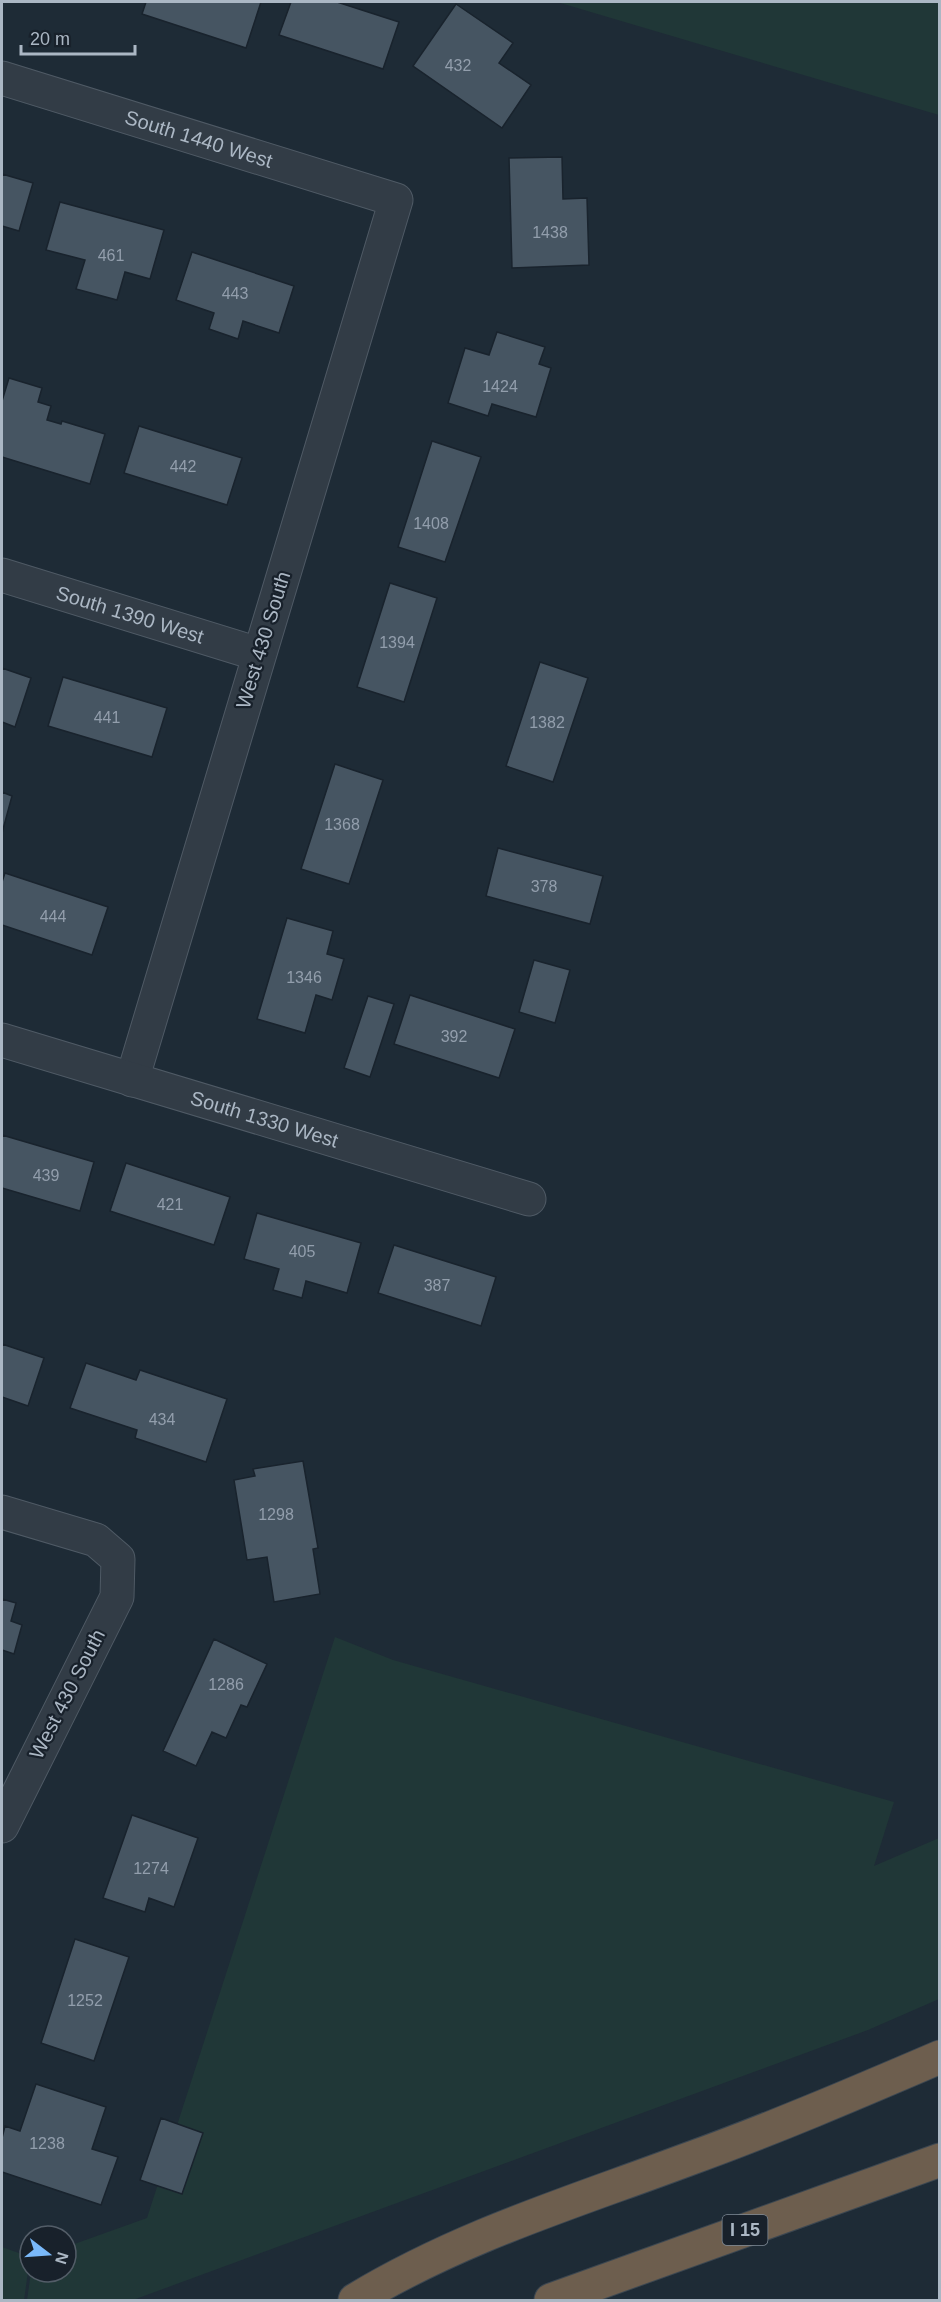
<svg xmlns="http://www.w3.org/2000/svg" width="941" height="2302" font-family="Arial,sans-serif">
<rect width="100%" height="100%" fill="#1e2b36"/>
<path fill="#203737" d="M 557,2 L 939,2 L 939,115 Z
M 335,1637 L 393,1660 L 894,1802 L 874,1866 L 939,1838 L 939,1999 L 868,2030 L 133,2300 L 27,2300 L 31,2272 L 66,2272 L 66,2247 L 147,2218 Z
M 2,2247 L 30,2257 L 24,2300 L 2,2300 Z"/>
<path fill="#465562" stroke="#19232d" stroke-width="1.5" d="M 146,2 L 261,2 L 246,48 L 142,14 Z
M 291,2 L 337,2 L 399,22 L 383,69 L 279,35 Z
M 456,4 L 513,43 L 499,63 L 531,85 L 502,128 L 413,66 Z
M 562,157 L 563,199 L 587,198 L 589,265 L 512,268 L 509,158 Z
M 2,174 L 33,183 L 19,231 L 2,226 Z
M 60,202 L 164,230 L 150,279 L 125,272 L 117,300 L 76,289 L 85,260 L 46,250 Z
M 192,252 L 294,286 L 279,333 L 243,321 L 238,339 L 209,329 L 214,313 L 176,300 Z
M 497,332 L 545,347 L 539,364 L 551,368 L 536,417 L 492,404 L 488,416 L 448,403 L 465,348 L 489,355 Z
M 9,378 L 42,388 L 38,402 L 51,406 L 47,420 L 61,424 L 62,421 L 105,434 L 90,484 L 2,457 L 2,401 Z
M 139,426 L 242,458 L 227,505 L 124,473 Z
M 432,441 L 481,457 L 445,562 L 398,547 Z
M 390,583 L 437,598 L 404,702 L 357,687 Z
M 540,662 L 588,678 L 553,782 L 506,766 Z
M 2,668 L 31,678 L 15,727 L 2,722 Z
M 63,677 L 167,708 L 152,757 L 48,726 Z
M 335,764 L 383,780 L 349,884 L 301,869 Z
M 2,792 L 12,796 L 2,833 Z
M 498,848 L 603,876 L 590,924 L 486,896 Z
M 5,873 L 108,907 L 92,955 L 2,925 L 2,882 Z
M 287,918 L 333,931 L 327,954 L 344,959 L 332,1000 L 316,995 L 305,1033 L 257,1019 Z
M 534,960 L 570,970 L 555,1023 L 519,1012 Z
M 410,995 L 515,1029 L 499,1078 L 394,1044 Z
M 368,996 L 394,1004 L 370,1077 L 344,1068 Z
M 2,1135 L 94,1162 L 80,1211 L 2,1188 Z
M 126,1163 L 230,1197 L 214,1245 L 110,1211 Z
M 257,1213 L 361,1243 L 347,1293 L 306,1281 L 302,1298 L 273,1290 L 279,1269 L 244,1259 Z
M 394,1245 L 496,1277 L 481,1326 L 378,1293 Z
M 2,1344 L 44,1358 L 28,1406 L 2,1397 Z
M 86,1363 L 136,1380 L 140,1370 L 227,1399 L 206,1462 L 135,1438 L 137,1430 L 70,1408 Z
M 303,1461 L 318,1548 L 313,1549 L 320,1594 L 274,1602 L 267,1557 L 247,1560 L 234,1480 L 255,1476 L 253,1469 Z
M 2,1599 L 16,1603 L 11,1621 L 22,1625 L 14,1654 L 2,1650 Z
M 214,1639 L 267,1664 L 247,1707 L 241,1705 L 226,1738 L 212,1732 L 196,1766 L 163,1751 Z
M 132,1815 L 198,1838 L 174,1907 L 149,1898 L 145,1912 L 103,1898 Z
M 75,1939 L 129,1957 L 94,2061 L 41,2043 Z
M 36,2084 L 106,2107 L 92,2149 L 118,2157 L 101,2205 L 2,2172 L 2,2138 L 5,2126 L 20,2131 Z
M 161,2118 L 203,2133 L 182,2194 L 140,2180 Z"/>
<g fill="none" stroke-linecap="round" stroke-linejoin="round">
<defs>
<g id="street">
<path id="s1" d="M 2,78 L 396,200 L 132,1080"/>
<path id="s2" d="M 2,575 L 258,654"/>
<path id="s3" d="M 2,1040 L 529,1199"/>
<path d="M 2,1512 L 96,1540 L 118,1559 L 117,1597 L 2,1826"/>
</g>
<path id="highway" d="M 355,2300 C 461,2236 571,2203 686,2160 C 772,2129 856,2093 940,2057
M 551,2300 L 940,2160"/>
</defs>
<use href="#street" stroke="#4f5a65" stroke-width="35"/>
<use href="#highway" stroke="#3c4751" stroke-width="35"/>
<use href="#street" stroke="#323c46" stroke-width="33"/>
<use href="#highway" stroke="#6d5e4e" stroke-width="33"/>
</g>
<g text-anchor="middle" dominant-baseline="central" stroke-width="4.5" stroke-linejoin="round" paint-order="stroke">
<g font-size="16" fill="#929eac">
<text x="458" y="65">432</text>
<text x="550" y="232">1438</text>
<text x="111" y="255">461</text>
<text x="235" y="293">443</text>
<text x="500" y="386">1424</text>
<text x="183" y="466">442</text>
<text x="431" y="523">1408</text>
<text x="397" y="642">1394</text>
<text x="107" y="717">441</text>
<text x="547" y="722">1382</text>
<text x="342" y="824">1368</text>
<text x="544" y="886">378</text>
<text x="53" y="916">444</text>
<text x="304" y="977">1346</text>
<text x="454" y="1036">392</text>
<text x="46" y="1175">439</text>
<text x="170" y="1204">421</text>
<text x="302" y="1251">405</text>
<text x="437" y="1285">387</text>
<text x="162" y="1419">434</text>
<text x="276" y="1514">1298</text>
<text x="226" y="1684">1286</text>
<text x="151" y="1868">1274</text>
<text x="85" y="2000">1252</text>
<text x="47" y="2143">1238</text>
</g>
<rect fill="#18212b" stroke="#7f8a96" stroke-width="1.5" x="722.5" y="2215" width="45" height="30" rx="4.5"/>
<g font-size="18" font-weight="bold" fill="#abb7c4">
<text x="745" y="2230">I 15</text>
</g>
<g font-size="20" fill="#abb7c4" stroke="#18212b">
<text stroke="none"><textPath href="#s1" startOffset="206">South 1440 West</textPath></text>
<text stroke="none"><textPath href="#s2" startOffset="134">South 1390 West</textPath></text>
<text transform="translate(263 640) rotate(-73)">West 430 South</text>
<text stroke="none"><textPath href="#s3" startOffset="274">South 1330 West</textPath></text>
<text transform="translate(67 1694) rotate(-63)">West 430 South</text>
</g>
</g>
<rect width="941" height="2302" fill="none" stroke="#abb7c4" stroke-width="6"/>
<g transform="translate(48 2254) rotate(107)"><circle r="28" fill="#18212b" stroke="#535d68" stroke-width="1.5"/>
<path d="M0-4.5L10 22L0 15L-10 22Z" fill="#7ab9fa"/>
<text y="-9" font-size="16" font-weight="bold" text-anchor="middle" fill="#abb7c4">N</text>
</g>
<path d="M21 45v9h114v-9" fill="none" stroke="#abb7c4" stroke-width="3"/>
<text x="30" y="45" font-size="18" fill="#abb7c4" stroke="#18212b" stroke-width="4.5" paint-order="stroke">20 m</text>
</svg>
